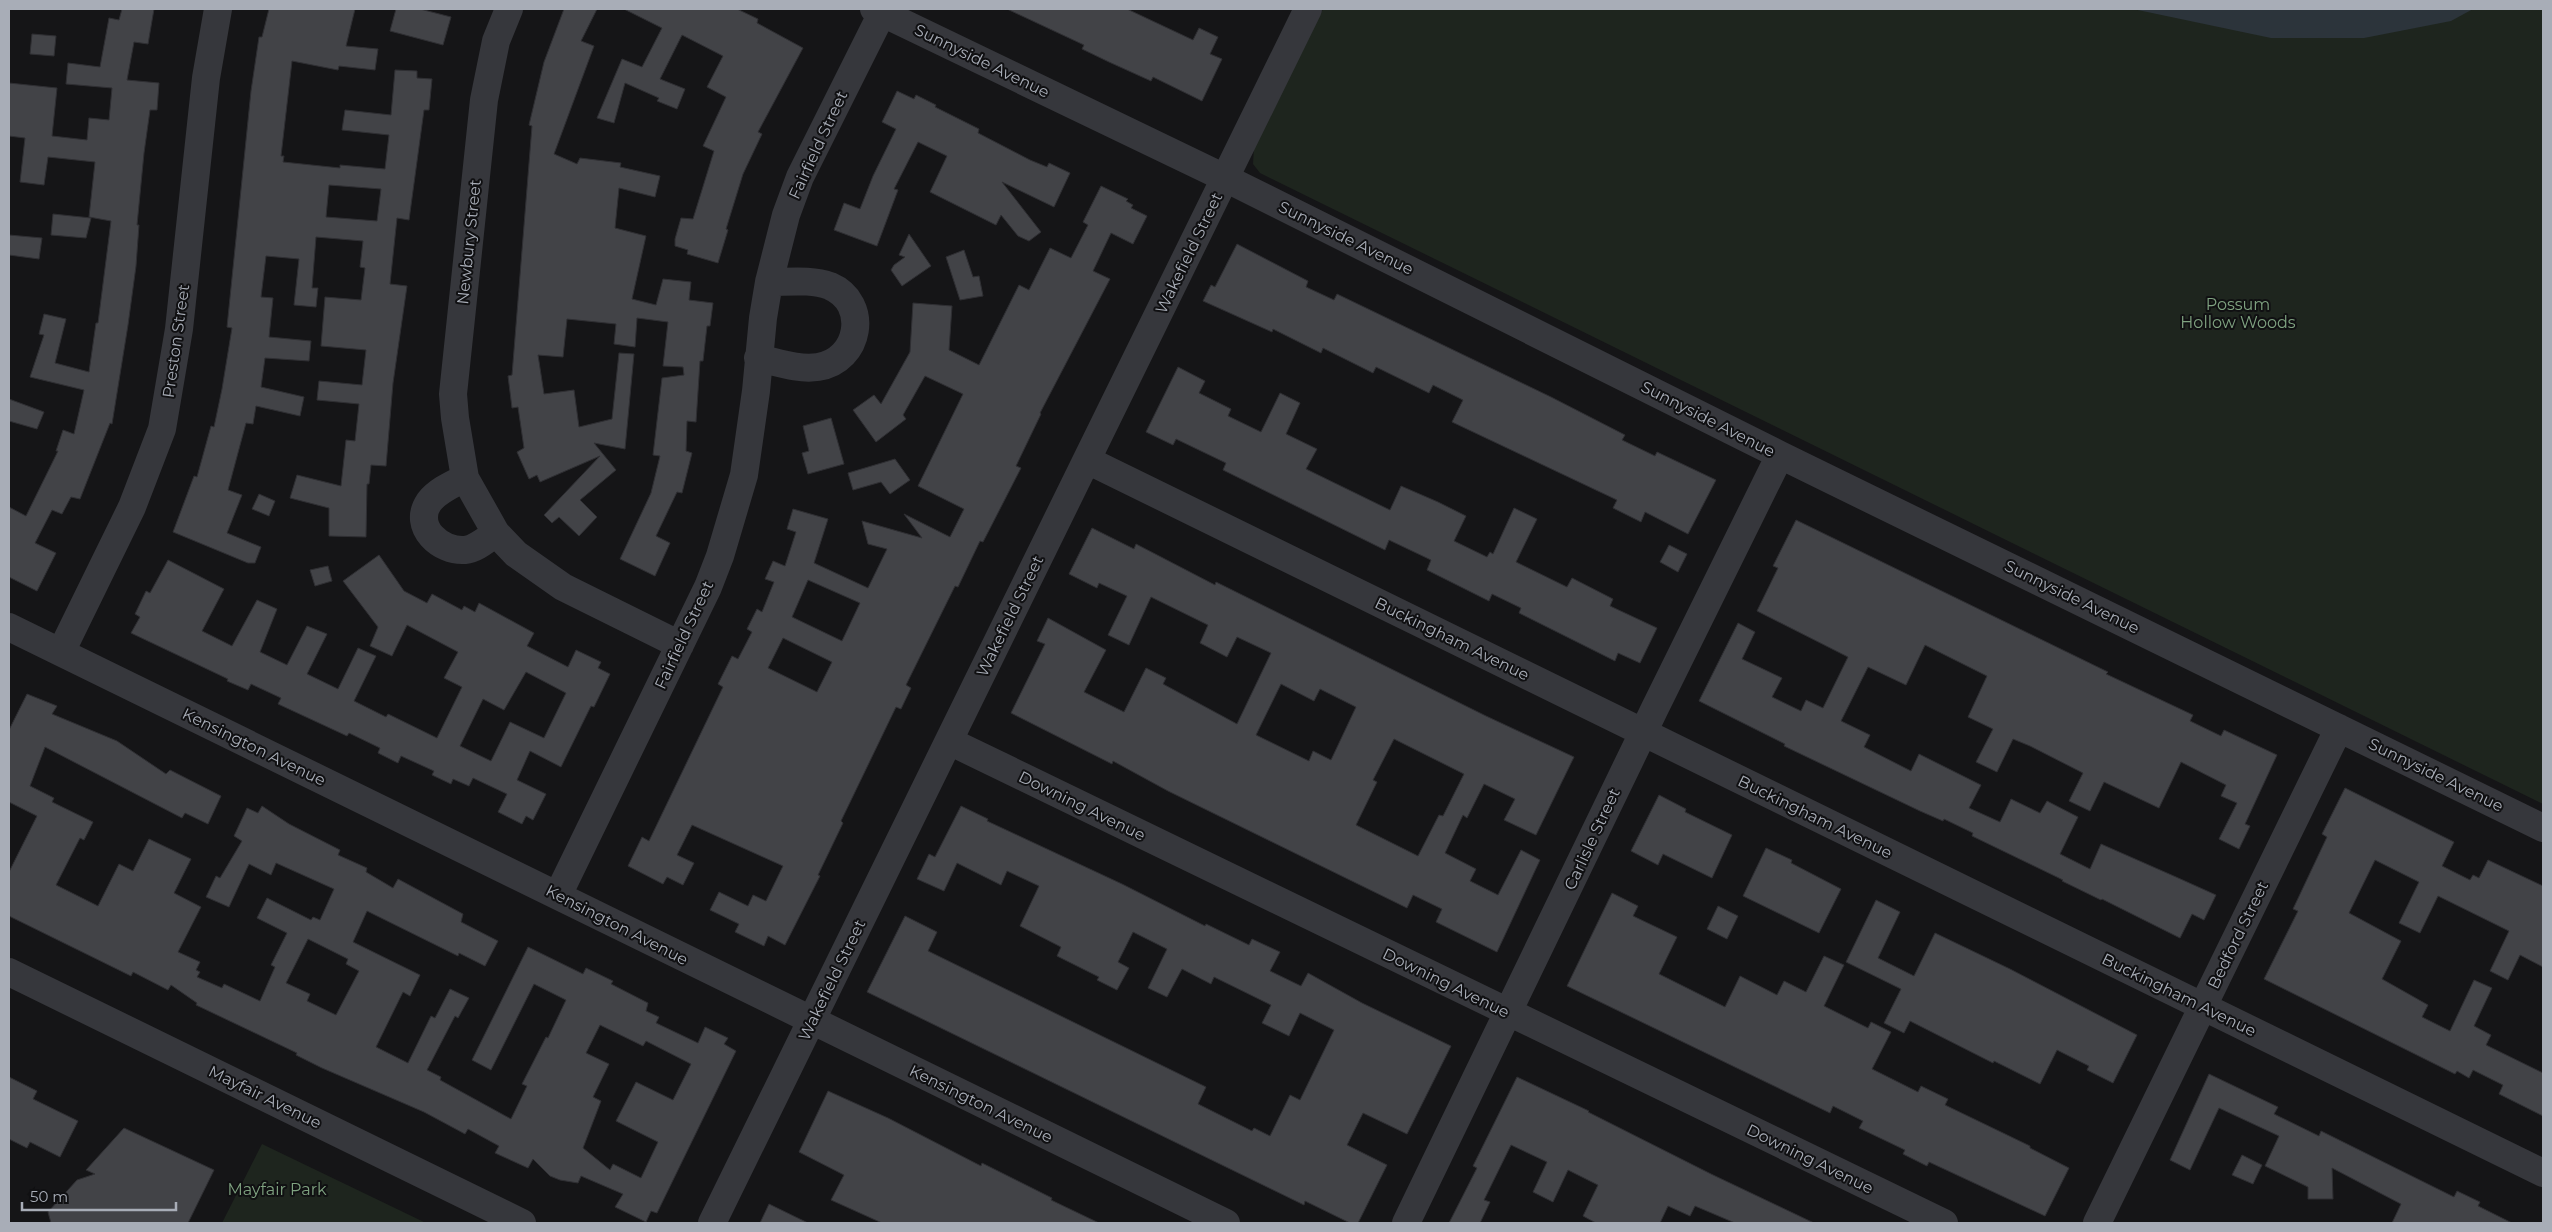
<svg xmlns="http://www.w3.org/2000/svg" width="2552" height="1232" font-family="Montserrat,sans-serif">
<rect width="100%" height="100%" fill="#151517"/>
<path fill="#1e251e" d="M 1323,9 L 2543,9 L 2543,804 L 1260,173 L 1253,164 L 1254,147 Z
M 262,1144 L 426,1223 L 222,1223 Z"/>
<path fill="#2c343b" d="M 2133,9 L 2473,9 L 2451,21 L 2364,38 L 2271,38 Z"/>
<path fill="#424347" stroke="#2f2f33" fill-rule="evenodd" d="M 122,9 L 154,9 L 148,44 L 134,42 L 127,80 L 159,83 L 157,110 L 150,110 L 144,153 L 137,225 L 139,225 L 136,266 L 128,325 L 112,424 L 110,423 L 80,499 L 71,497 L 62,514 L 52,510 L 35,543 L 56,553 L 37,591 L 9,577 L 9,507 L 26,516 L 58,451 L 56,451 L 63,430 L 74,434 L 84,390 L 30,377 L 44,335 L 39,334 L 44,314 L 66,319 L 55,363 L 89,372 L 96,323 L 98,323 L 111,221 L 89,217 L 95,162 L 48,157 L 44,185 L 20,182 L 25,138 L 9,136 L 9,83 L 57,88 L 52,136 L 87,140 L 89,118 L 109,120 L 112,88 L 66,84 L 68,63 L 100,67 L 109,18 L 119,20 Z
M 269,9 L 355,9 L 346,46 L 378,49 L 375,70 L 339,66 L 338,70 L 292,61 L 281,156 L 284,156 L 283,162 L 340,168 L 340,165 L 385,169 L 389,135 L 342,130 L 345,110 L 391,115 L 395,70 L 417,71 L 417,78 L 432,79 L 429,110 L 424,110 L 409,220 L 397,218 L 390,284 L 407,286 L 393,383 L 386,466 L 371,465 L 369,484 L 367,484 L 366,537 L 329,536 L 329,508 L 290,498 L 297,475 L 341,486 L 346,440 L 355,441 L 359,404 L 317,400 L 319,381 L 362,385 L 366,350 L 321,346 L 325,297 L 361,300 L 365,268 L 360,267 L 363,241 L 316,237 L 312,288 L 318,288 L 316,307 L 294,305 L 299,259 L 266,256 L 261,297 L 273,298 L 269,337 L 311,341 L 309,361 L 265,358 L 261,387 L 304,397 L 300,416 L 256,406 L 253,424 L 246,423 L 228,490 L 242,495 L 227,533 L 261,547 L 255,563 L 248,563 L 173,532 L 194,476 L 197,477 L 211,426 L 214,427 L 222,389 L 232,328 L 227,327 L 251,91 L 259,37 L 262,37 ZM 329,185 L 381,189 L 377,221 L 326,217 Z
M 396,9 L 420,9 L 451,17 L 443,45 L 390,31 Z
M 564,9 L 597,9 L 581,41 L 594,46 L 554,154 L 577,164 L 580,158 L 621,163 L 620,167 L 660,176 L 655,197 L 619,188 L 615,228 L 646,236 L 632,299 L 656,305 L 663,279 L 691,282 L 689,300 L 713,303 L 710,326 L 707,326 L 703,361 L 700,361 L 696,422 L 687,421 L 686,451 L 692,453 L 682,493 L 677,492 L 656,536 L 670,543 L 655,576 L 620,559 L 651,493 L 660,456 L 653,455 L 662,378 L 684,375 L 683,367 L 663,366 L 668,322 L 637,318 L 635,347 L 614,344 L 616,324 L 567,319 L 563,357 L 538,355 L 544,394 L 574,390 L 579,427 L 612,419 L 619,353 L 634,354 L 625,449 L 594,443 L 616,470 L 580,500 L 597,517 L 579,536 L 559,517 L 552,523 L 544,515 L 600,456 L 540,482 L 537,475 L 529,479 L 517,452 L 524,448 L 518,407 L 512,408 L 508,376 L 512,375 L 532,126 L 529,125 L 544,62 Z
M 624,9 L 737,9 L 758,19 L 757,23 L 803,48 L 758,132 L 762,134 L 743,174 L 726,229 L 728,230 L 718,263 L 687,254 L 688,250 L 675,246 L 675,239 L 681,218 L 693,219 L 714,151 L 703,146 L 726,97 L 707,87 L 723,56 L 682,35 L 660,79 L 685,89 L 677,109 L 657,101 L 659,98 L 625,83 L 614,123 L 597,118 L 622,59 L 642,67 L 662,28 Z
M 1007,9 L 1127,9 L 1193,40 L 1199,28 L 1218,37 L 1210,54 L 1222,59 L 1202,101 L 1153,77 L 1151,81 L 1109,62 L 1082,49 L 1084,45 Z
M 32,34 L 56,36 L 54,56 L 30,54 Z
M 897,91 L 914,99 L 916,95 L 936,105 L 935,107 L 979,129 L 978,133 L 1030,160 L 1047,167 L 1049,163 L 1070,173 L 1054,207 L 1002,182 L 1041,232 L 1029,241 L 1018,236 L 1001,215 L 996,225 L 930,192 L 947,156 L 918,142 L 894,189 L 898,190 L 877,246 L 834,230 L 844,203 L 860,209 L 873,176 L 896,129 L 882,122 Z
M 1101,186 L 1128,199 L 1126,201 L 1133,205 L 1131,208 L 1147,216 L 1133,244 L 1111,233 L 1093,271 L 1110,279 L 1040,413 L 1041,414 L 1016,466 L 1021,468 L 983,542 L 980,541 L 958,587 L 955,586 L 906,685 L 911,688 L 901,709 L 896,707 L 841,821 L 843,823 L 818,875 L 820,876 L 785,945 L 768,936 L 764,946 L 735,932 L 739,924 L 710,910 L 719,892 L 748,906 L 753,895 L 766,901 L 783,866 L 692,825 L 677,855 L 694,863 L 683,885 L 667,877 L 663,884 L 628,866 L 642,837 L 649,841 L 723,687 L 718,684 L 732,656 L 738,659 L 752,632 L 747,629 L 757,609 L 762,612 L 774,582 L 765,579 L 773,561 L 785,566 L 796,532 L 787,529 L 793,509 L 828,519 L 814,563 L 868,588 L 887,549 L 868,544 L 862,521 L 922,538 L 904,514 L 950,537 L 964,509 L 918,486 L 963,394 L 925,376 L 903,415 L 906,419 L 876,442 L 853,410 L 874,395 L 881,404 L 910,352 L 913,303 L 952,306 L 949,350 L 979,365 L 1019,285 L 1029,290 L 1050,248 L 1071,258 L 1088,225 L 1083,222 ZM 808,580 L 860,603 L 842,641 L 792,617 ZM 783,638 L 832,662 L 817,692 L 768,668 Z
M 53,214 L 91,218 L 86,238 L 51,235 Z
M 909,234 L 931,266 L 902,286 L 891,270 L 894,265 L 905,257 L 899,255 Z
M 9,235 L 42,238 L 39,259 L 9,255 Z
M 1237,244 L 1308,281 L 1306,287 L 1334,300 L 1337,294 L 1551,397 L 1625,435 L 1622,440 L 1655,456 L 1657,452 L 1716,480 L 1688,534 L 1645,512 L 1641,522 L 1613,508 L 1617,500 L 1452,422 L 1463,400 L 1433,385 L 1429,393 L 1376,367 L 1373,373 L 1323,348 L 1321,353 L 1273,329 L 1272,332 L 1203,301 L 1211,285 L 1215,287 Z
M 964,250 L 973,277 L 979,276 L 983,296 L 960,300 L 946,257 Z
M 1178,367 L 1205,381 L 1199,393 L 1231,409 L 1228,416 L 1261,432 L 1280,393 L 1300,403 L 1286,434 L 1317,449 L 1306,469 L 1390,510 L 1401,486 L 1438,502 L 1466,516 L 1454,541 L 1487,557 L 1490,552 L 1493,554 L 1514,508 L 1537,519 L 1516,562 L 1567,587 L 1572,578 L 1613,599 L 1610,606 L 1657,628 L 1640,663 L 1618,653 L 1615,661 L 1519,613 L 1521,608 L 1492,594 L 1489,601 L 1427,570 L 1431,560 L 1389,540 L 1385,550 L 1223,470 L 1226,463 L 1176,439 L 1173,445 L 1146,432 Z
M 9,399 L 44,412 L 37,429 L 9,421 Z
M 831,418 L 844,464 L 808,474 L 802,453 L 809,451 L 803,426 Z
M 895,459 L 910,480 L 890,494 L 881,482 L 853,490 L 848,473 Z
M 259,494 L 275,501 L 269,516 L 252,509 Z
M 1796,520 L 2108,672 L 2106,674 L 2193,715 L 2190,721 L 2221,736 L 2224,730 L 2277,755 L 2245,824 L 2250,826 L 2239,849 L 2219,839 L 2237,803 L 2221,796 L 2226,785 L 2181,762 L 2159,808 L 2104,782 L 2090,811 L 2069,801 L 2083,773 L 2030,746 L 2013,739 L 1997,772 L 1976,762 L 1993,729 L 1968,717 L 1987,676 L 1925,645 L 1906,685 L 1868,667 L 1841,721 L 1870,735 L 1864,747 L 1911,771 L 1919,754 L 1981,785 L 1969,808 L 2000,822 L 2011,799 L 2040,813 L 2047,801 L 2078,817 L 2060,854 L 2090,869 L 2101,844 L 2176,877 L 2216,895 L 2204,920 L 2192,914 L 2180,938 L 2102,899 L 2101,900 L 2062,881 L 2063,880 L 1972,836 L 1973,833 L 1944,819 L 1943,821 L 1920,811 L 1784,746 L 1785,744 L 1699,701 L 1738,623 L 1755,632 L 1742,659 L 1782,678 L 1772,697 L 1801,711 L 1806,700 L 1823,708 L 1848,657 L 1757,611 L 1778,568 L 1773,566 Z
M 1092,528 L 1134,549 L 1136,544 L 1215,585 L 1216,582 L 1486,716 L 1574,757 L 1536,835 L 1504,820 L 1515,799 L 1484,784 L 1467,818 L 1463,815 L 1445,853 L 1476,869 L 1470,881 L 1498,895 L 1521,850 L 1540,860 L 1497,952 L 1436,922 L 1442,909 L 1413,895 L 1407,908 L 1168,791 L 1113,761 L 1112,764 L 1011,713 L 1045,644 L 1037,641 L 1048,618 L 1106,650 L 1084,692 L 1124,712 L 1146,668 L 1166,678 L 1163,684 L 1237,724 L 1271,653 L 1237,637 L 1227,657 L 1200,643 L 1208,625 L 1151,597 L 1129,645 L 1108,635 L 1127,596 L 1099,583 L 1097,588 L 1069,574 ZM 1281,684 L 1314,701 L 1320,689 L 1356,707 L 1331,760 L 1313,751 L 1309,761 L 1256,735 ZM 1394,739 L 1464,774 L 1443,816 L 1439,815 L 1418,856 L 1356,825 L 1377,782 L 1373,780 Z
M 1669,545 L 1687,554 L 1678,572 L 1660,562 Z
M 379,555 L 404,591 L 427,603 L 432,594 L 462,610 L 464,606 L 475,612 L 479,603 L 534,633 L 527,646 L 568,667 L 576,650 L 601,662 L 598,668 L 610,674 L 594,707 L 591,706 L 561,767 L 530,751 L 517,780 L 546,794 L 533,820 L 526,816 L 522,824 L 498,812 L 507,794 L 473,778 L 469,786 L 453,779 L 451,784 L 432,775 L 434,771 L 401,756 L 398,763 L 378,753 L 380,748 L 349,733 L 347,736 L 278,704 L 281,698 L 251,684 L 248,690 L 227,681 L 228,679 L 131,633 L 140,617 L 135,614 L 146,591 L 150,593 L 168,560 L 224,589 L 202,631 L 232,646 L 257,600 L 277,609 L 260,652 L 287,665 L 307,626 L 327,634 L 307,674 L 338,689 L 358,648 L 376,656 L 354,701 L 386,717 L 388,714 L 437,738 L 462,687 L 444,678 L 458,652 L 407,625 L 392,656 L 370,646 L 378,627 L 343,581 ZM 526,672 L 566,693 L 544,738 L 510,722 L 491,761 L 460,746 L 483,699 L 504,710 Z
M 328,566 L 332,581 L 315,586 L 310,570 Z
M 27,694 L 57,706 L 52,714 L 117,741 L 166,774 L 170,770 L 221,796 L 208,824 L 185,813 L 182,818 L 45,747 L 30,786 L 54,798 L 52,802 L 93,822 L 84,840 L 80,838 L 56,885 L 98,906 L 119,864 L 133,871 L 149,839 L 191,859 L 174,893 L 201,907 L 178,952 L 200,962 L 196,970 L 200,972 L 197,977 L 222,988 L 224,984 L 260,1001 L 275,967 L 271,965 L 287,933 L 257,918 L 267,898 L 311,920 L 313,917 L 320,920 L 334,889 L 276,863 L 271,875 L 249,864 L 229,907 L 206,897 L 216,876 L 220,878 L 242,841 L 234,836 L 247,808 L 258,813 L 262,806 L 289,824 L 340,850 L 338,855 L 367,868 L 366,872 L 393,888 L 398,879 L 463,914 L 461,922 L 498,941 L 485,966 L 459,953 L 458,956 L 367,911 L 353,942 L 420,975 L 410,996 L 403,992 L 376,1047 L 408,1063 L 431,1016 L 435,1018 L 450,989 L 469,998 L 458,1018 L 455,1016 L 427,1070 L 441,1077 L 440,1080 L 511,1119 L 527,1086 L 522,1084 L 546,1037 L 548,1038 L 566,1000 L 534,984 L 491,1070 L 472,1060 L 528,947 L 583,974 L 586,968 L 613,981 L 611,984 L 648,1003 L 646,1011 L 659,1017 L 656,1023 L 698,1043 L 705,1027 L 728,1038 L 724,1044 L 736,1051 L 657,1213 L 651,1211 L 646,1222 L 615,1207 L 623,1194 L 581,1176 L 578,1183 L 560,1180 L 550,1176 L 533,1159 L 528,1168 L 495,1153 L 499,1146 L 468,1129 L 465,1134 L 424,1112 L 322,1068 L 296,1055 L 297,1053 L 196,1005 L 197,1003 L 171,985 L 168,990 L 133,972 L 131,976 L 9,916 L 9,872 L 37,816 L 9,802 L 9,730 ZM 308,939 L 348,959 L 346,964 L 359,971 L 336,1015 L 307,1001 L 310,994 L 286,983 ZM 600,1025 L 643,1046 L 646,1041 L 691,1064 L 673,1100 L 636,1082 L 616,1121 L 658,1142 L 641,1178 L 613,1164 L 610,1170 L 583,1148 L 601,1101 L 593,1097 L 609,1064 L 586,1053 Z
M 2345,788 L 2454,842 L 2442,866 L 2470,880 L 2473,875 L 2479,878 L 2488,860 L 2543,886 L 2543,967 L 2520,955 L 2508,980 L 2490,971 L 2509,931 L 2438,896 L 2420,933 L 2399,923 L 2419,882 L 2375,860 L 2349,913 L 2401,941 L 2382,979 L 2428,1005 L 2422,1017 L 2450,1031 L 2474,980 L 2492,988 L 2474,1026 L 2491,1035 L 2486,1045 L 2543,1073 L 2543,1116 L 2499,1094 L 2503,1085 L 2473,1070 L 2469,1078 L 2457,1071 L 2455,1074 L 2264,979 L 2298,911 L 2293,909 L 2327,837 L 2322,834 Z
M 1659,795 L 1686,809 L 1685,812 L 1732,835 L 1712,878 L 1663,854 L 1658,865 L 1631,851 Z
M 961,806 L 988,819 L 987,821 L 1122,884 L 1205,926 L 1206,924 L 1249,945 L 1252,939 L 1280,952 L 1270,971 L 1301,986 L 1308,973 L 1362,1003 L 1451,1046 L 1407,1134 L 1363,1113 L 1347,1145 L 1387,1165 L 1358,1223 L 1350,1223 L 1305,1201 L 1304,1205 L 867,992 L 905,916 L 937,932 L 928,951 L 1206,1087 L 1198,1104 L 1252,1131 L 1254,1128 L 1270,1136 L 1290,1095 L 1300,1100 L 1334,1030 L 1300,1013 L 1289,1036 L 1262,1023 L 1271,1005 L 1214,977 L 1211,984 L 1182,969 L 1167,997 L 1148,988 L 1167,949 L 1133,932 L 1118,962 L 1129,968 L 1117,990 L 1097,980 L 1099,977 L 1057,956 L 1061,947 L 1020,926 L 1039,886 L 1007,871 L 1001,885 L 957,863 L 944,891 L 917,879 L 929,854 L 935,857 Z
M 1766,848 L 1792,860 L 1791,863 L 1841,889 L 1819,933 L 1743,896 Z
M 1612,893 L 1638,906 L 1633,916 L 1677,937 L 1659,974 L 1725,1007 L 1740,976 L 1777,995 L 1784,981 L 1806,992 L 1824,956 L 1844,965 L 1824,1006 L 1868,1028 L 1871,1022 L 1891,1032 L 1872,1069 L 1918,1092 L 1921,1086 L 1948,1099 L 1945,1105 L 2030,1146 L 2030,1148 L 2069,1168 L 2045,1216 L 1929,1162 L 1927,1166 L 1903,1154 L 1905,1150 L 1859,1128 L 1863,1121 L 1833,1106 L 1830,1113 L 1567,986 Z
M 1876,900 L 1900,912 L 1878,958 L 1914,976 L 1935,933 L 2010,969 L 2137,1035 L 2113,1083 L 2087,1070 L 2089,1066 L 2057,1050 L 2040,1084 L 1994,1061 L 1993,1063 L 1910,1021 L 1904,1033 L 1884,1023 L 1901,989 L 1846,962 Z
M 1718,906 L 1738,916 L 1727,939 L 1707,929 Z
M 2209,1074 L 2278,1107 L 2274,1114 L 2319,1136 L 2321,1131 L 2454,1197 L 2457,1191 L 2480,1202 L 2478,1206 L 2512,1223 L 2392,1223 L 2401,1204 L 2332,1168 L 2333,1199 L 2308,1199 L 2308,1187 L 2265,1166 L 2279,1136 L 2219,1108 L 2190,1170 L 2170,1160 Z
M 9,1077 L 37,1091 L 33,1099 L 78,1121 L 60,1157 L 30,1142 L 27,1148 L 9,1139 Z
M 1517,1077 L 1589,1111 L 1588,1112 L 1711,1174 L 1814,1223 L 1735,1223 L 1695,1206 L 1690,1216 L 1668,1206 L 1660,1223 L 1596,1223 L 1583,1216 L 1598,1185 L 1568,1170 L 1553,1202 L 1533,1192 L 1547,1162 L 1511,1145 L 1484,1200 L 1490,1202 L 1480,1223 L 1449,1223 L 1477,1168 L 1473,1166 Z
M 828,1091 L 888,1118 L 981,1166 L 982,1163 L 1052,1198 L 1051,1200 L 1099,1223 L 882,1223 L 831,1200 L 844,1175 L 799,1152 Z
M 124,1128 L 214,1170 L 188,1223 L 51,1223 L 48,1212 L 77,1180 L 95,1174 L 86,1170 Z
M 2242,1155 L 2262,1165 L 2253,1184 L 2232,1175 Z
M 769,1204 L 808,1223 L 760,1223 Z"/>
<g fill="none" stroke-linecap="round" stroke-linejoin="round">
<path stroke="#36373c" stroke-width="28" d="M 509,9 L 496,41 L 484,100 L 453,394 L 455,418 L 465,478 L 496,533 L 516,554 L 563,587 L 680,645
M 874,9 L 1225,178 L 1780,455 L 2543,828
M 758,358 C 777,362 798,370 818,367 C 860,361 870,303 830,286 C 812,279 788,282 769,282
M 1087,460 L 2543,1173
M 465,478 C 453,484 437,491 429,502 C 412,527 441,552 465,550 C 476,549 487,539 496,533
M 9,627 C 415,826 820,1026 1226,1223
M 61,652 L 132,507 L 162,429 L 179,329 L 206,78 L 218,9
M 949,741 L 1944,1223
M 558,895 L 708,587 L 720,556 L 744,475 L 756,391 L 763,318 L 769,282 L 786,215 L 800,177 L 882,13
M 9,972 L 522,1223
M 712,1223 L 1308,9
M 1406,1223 L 1655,708 L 1780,455
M 2097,1223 L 2339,728"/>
</g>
<g text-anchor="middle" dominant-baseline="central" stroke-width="4" stroke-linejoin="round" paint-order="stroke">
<g font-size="16" fill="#a8adb7" stroke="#101012">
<text transform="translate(982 61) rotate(26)">Sunnyside Avenue</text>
<text transform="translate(818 145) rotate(-65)">Fairfield Street</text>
<text transform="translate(1346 238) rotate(26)">Sunnyside Avenue</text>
<text transform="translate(469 242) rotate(-84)">Newbury Street</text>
<text transform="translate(1189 253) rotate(-64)">Wakefield Street</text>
<text transform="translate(176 341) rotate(-82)">Preston Street</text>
<text transform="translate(1708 419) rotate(27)">Sunnyside Avenue</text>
<text transform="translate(2072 597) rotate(26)">Sunnyside Avenue</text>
<text transform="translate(1010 616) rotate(-64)">Wakefield Street</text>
<text transform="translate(684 635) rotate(-65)">Fairfield Street</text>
<text transform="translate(1452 639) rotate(26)">Buckingham Avenue</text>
<text transform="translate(254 747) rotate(26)">Kensington Avenue</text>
<text transform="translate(2436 775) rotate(26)">Sunnyside Avenue</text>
<text transform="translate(1082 806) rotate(26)">Downing Avenue</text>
<text transform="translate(1815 817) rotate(26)">Buckingham Avenue</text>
<text transform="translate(1592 839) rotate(-65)">Carlisle Street</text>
<text transform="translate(617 925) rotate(27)">Kensington Avenue</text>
<text transform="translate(2238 935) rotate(-64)">Bedford Street</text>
<text transform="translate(832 980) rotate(-64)">Wakefield Street</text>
<text transform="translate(1446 983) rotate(26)">Downing Avenue</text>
<text transform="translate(2179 995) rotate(26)">Buckingham Avenue</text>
<text transform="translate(265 1097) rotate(26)">Mayfair Avenue</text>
<text transform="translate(981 1104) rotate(26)">Kensington Avenue</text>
<text transform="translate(1810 1159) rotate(26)">Downing Avenue</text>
</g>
<g font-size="16" fill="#7fa280" stroke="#101012">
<text x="2238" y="304">Possum<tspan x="2238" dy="18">Hollow Woods</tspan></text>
<text x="277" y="1189">Mayfair Park</text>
</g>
</g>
<rect width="2552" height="1232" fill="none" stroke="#a8adb7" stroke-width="20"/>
<path d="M22 1202v8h154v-8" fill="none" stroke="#a8adb7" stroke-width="2.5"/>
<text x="30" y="1202" font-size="15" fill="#a8adb7" stroke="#101012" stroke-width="4" paint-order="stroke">50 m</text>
</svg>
